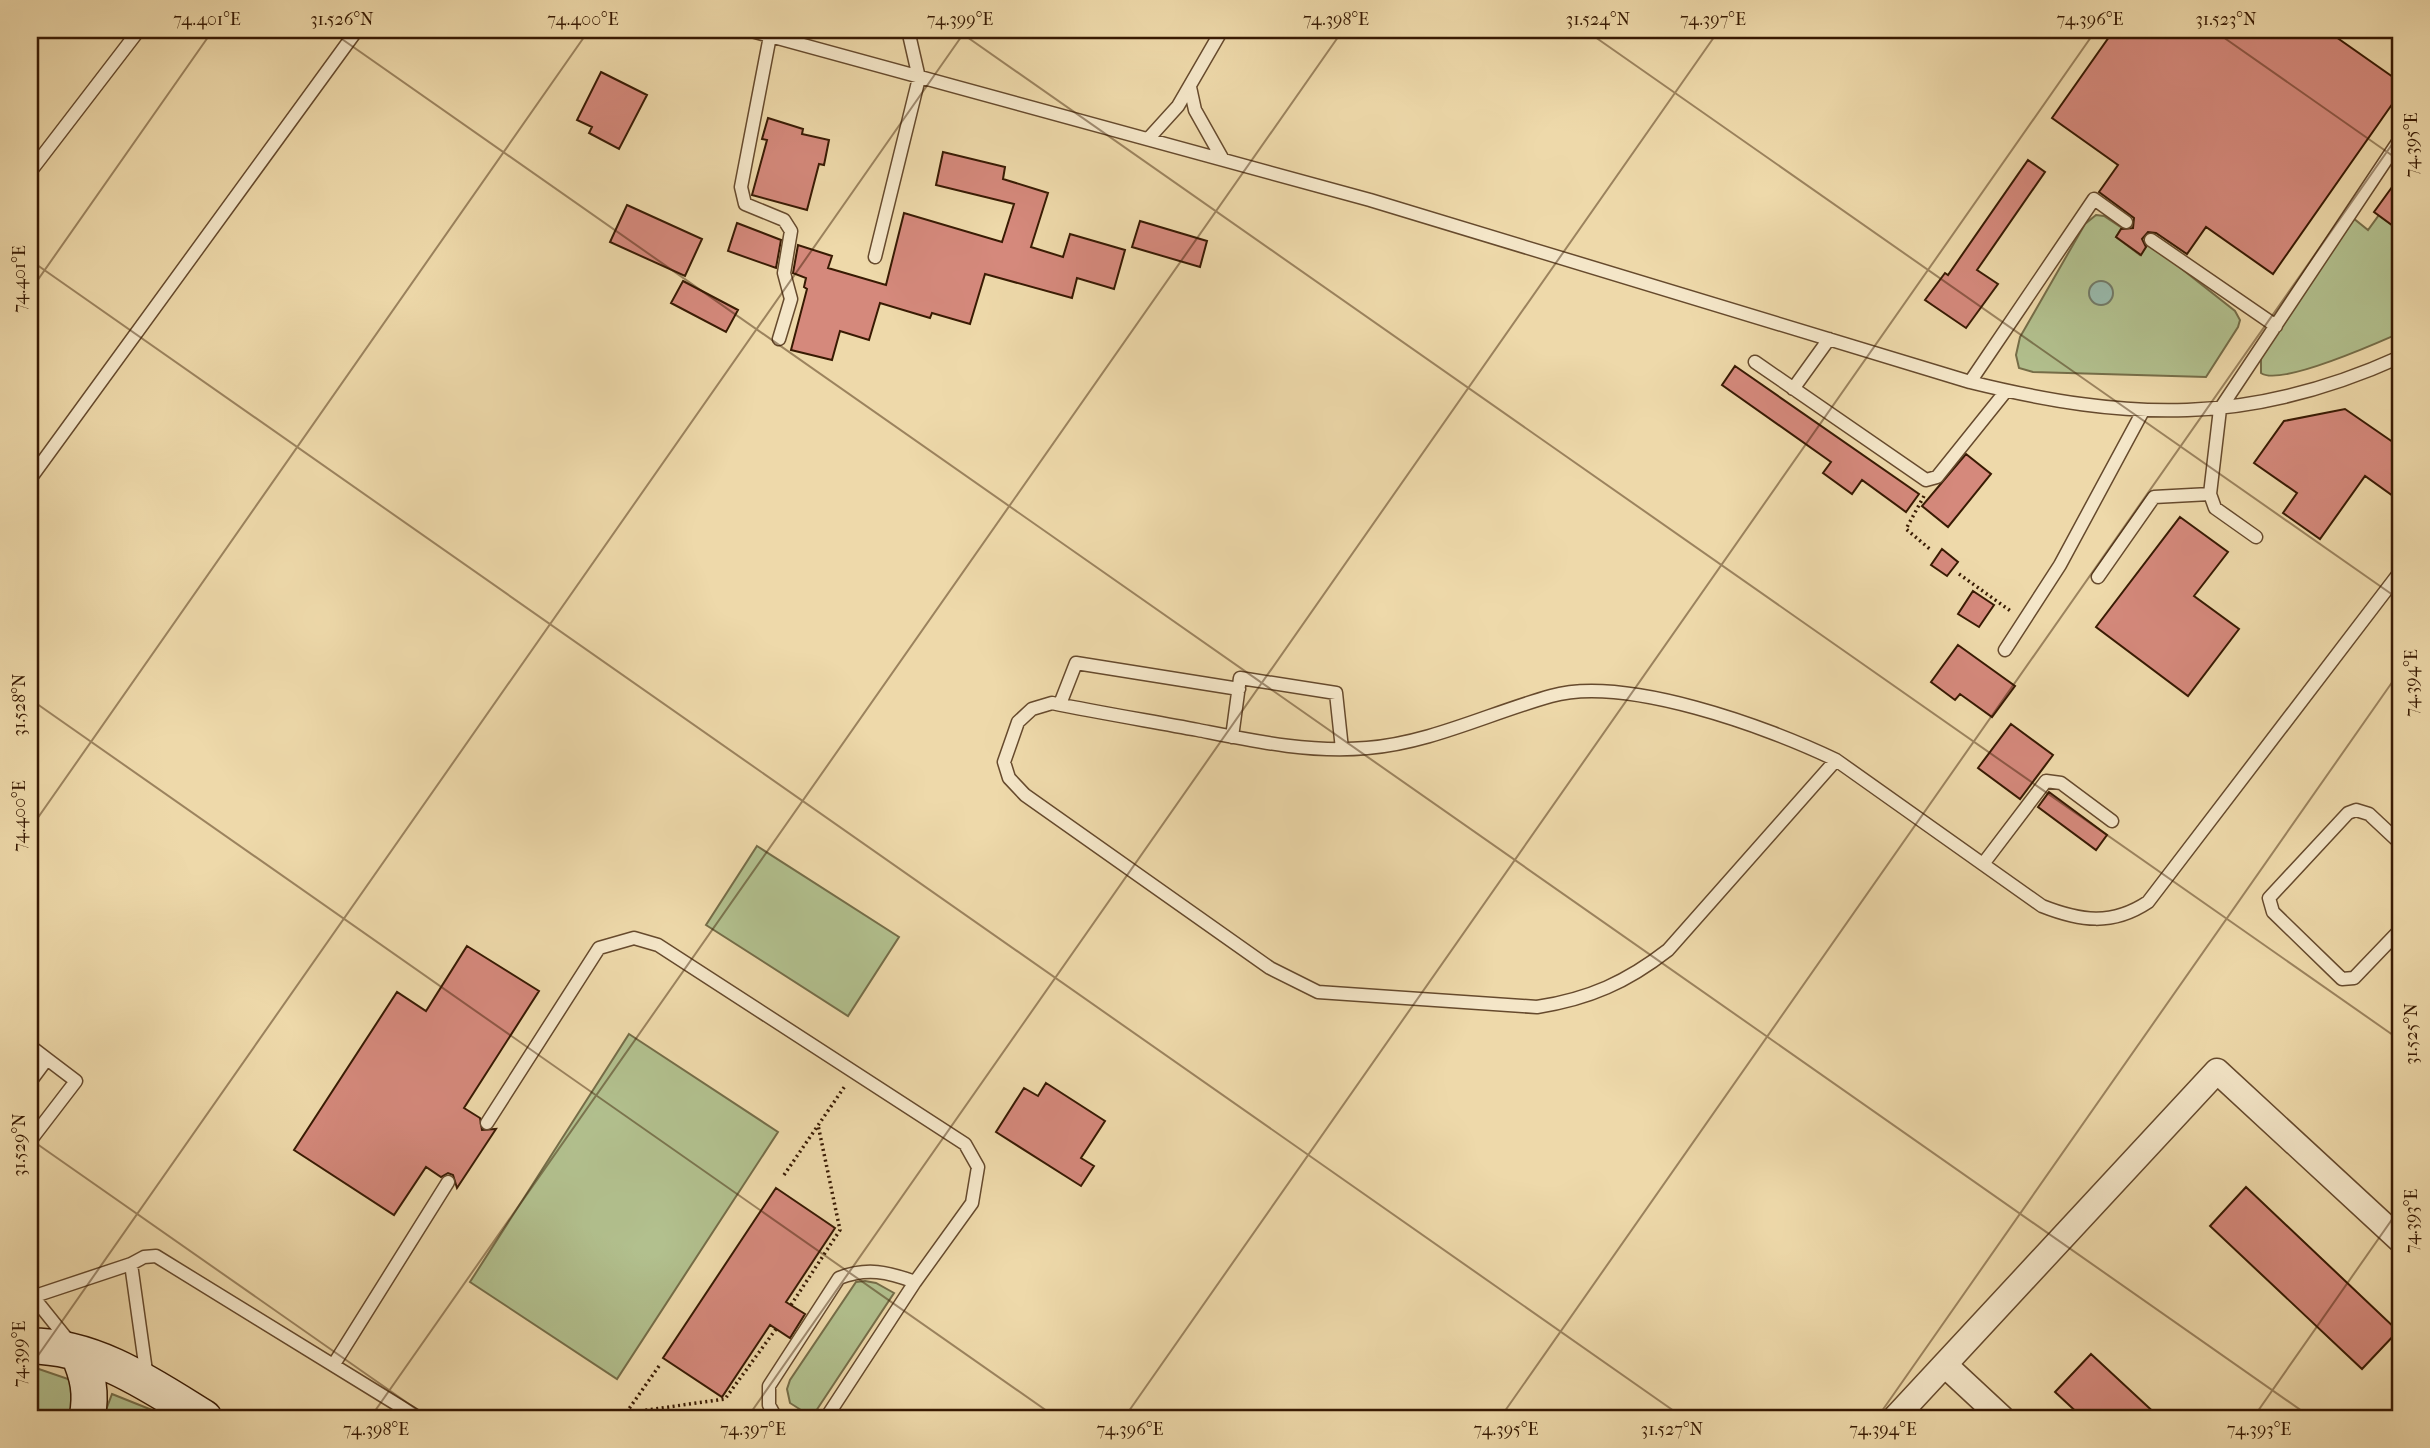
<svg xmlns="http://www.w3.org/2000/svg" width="2430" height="1448" font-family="'IM FELL French Canon',serif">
<rect width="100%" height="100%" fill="#eed9aa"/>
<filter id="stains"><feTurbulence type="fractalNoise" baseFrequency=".00286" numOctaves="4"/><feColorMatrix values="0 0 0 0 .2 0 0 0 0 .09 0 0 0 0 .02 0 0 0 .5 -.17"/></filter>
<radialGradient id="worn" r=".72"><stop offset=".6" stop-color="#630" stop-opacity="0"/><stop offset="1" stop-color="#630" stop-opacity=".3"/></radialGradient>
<path fill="#b2c08e" stroke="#756d48" stroke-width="2" d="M 2096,215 L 2104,216 L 2122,228 L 2116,237 L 2140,255 L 2149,243 L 2235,311 L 2240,320 L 2238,327 L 2206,377 L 2033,372 L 2019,368 L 2016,355 L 2020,337 L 2085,224 Z
M 2379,215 L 2400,231 L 2400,333 C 2377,343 2280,387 2261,373 L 2261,358 L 2353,218 L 2368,230 Z
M 757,846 L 899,937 L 848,1016 L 706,925 Z
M 629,1034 L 778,1132 L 617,1379 L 470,1282 Z
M 865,1281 L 876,1283 L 894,1293 L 812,1417 L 790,1403 L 787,1389 L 790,1380 L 856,1282 Z
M 30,1366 L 71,1380 L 76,1407 L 68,1418 L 30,1418 Z
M 112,1394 L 172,1418 L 103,1418 Z"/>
<path fill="#99baac" stroke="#727a68" stroke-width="2" d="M2089 293a12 12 0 1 1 24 0a12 12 0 1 1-24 0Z"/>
<path fill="#d5897c" stroke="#381a03" stroke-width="2" d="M 2114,30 L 2326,30 L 2400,82 L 2400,93 L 2273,274 L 2206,227 L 2187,254 L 2156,233 L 2148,232 L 2142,239 L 2146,247 L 2141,255 L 2116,237 L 2121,229 L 2133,228 L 2134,218 L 2099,192 L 2118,165 L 2052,118 Z
M 601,72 L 647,95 L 619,149 L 589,133 L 592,127 L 577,120 Z
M 768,118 L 803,129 L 802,134 L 829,140 L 824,165 L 819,164 L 807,210 L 752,195 L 767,140 L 762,139 Z
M 943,152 L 1005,167 L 1003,179 L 1048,193 L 1031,247 L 1063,257 L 1070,234 L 1125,250 L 1114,289 L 1077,278 L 1072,298 L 985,274 L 970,324 L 932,313 L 930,318 L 880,303 L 869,340 L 840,331 L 832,360 L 791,350 L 807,289 L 804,287 L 806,278 L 793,273 L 798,245 L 832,256 L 828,268 L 886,285 L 904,213 L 1002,242 L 1014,204 L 936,185 Z
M 2028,160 L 2045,172 L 1977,270 L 1998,284 L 1966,328 L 1925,300 L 1945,273 L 1948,275 Z
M 2400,176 L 2400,231 L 2374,212 Z
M 627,205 L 702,239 L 685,276 L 610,242 Z
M 1140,221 L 1207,241 L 1200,267 L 1132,247 Z
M 737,223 L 781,240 L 776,268 L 728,251 Z
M 683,281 L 738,310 L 726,332 L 671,303 Z
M 1735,366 L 1919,494 L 1906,512 L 1862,480 L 1852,494 L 1823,473 L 1831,462 L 1722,385 Z
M 2345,409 L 2400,447 L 2400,501 L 2365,476 L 2320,539 L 2283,513 L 2297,493 L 2254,463 L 2284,421 Z
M 1966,454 L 1991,474 L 1948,527 L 1922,506 Z
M 2180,517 L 2228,552 L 2194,596 L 2239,629 L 2188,696 L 2096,627 Z
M 1942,549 L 1958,562 L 1947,576 L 1931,565 Z
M 1973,591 L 1994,605 L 1979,627 L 1958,614 Z
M 1958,645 L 2015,686 L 1992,717 L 1960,694 L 1955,700 L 1931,682 Z
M 2011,724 L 2053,755 L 2020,799 L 1978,768 Z
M 2049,792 L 2107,835 L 2096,850 L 2038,807 Z
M 467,946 L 539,991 L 464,1108 L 480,1118 L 482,1130 L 496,1129 L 457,1188 L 453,1175 L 448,1173 L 441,1177 L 426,1167 L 394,1215 L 294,1150 L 397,992 L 426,1011 Z
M 1046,1083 L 1105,1121 L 1081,1158 L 1094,1166 L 1081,1186 L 996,1132 L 1024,1088 L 1038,1096 Z
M 2246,1187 L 2398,1331 L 2362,1369 L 2210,1226 Z
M 776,1188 L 835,1228 L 786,1302 L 805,1314 L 790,1338 L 770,1325 L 722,1397 L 663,1358 Z
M 2091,1354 L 2160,1418 L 2083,1418 L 2055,1392 Z"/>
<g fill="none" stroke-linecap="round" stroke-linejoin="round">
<defs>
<path id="service" d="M 748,30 L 1370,200 L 1970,382 C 2128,421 2248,426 2400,357
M 770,36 L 741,187 L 745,204 L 784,220 L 791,231 L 784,273 L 791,299 L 779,339
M 1190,87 L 1195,110 L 1222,158
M 1149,138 L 1178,106 L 1222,30
M 30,172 L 139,30
M 2151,240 L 2276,326
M 875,257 L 919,78 L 908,30
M 1755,362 L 1926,480 L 1937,477 L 2006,391
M 1970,382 L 2094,199 L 2126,222
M 1793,389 L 1829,339
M 30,479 L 357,30
M 2256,537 L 2215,508 L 2210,494 L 2220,409 L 2400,139
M 2098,577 L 2154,497 L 2210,494
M 2005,650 L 2060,565 L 2143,411
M 1060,704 L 1076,663 L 1239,689
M 1232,737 L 1240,678 L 1336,693 L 1342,749
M 1836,760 L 1668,950 C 1627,982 1589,999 1537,1007 L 1318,992 L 1270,968 L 1025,795 L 1009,778 L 1004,762 L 1018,722 L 1032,709 L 1052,703 C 1101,713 1150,721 1198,730 C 1254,741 1309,753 1367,748 C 1430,743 1490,713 1551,696 C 1625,675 1768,727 1836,760 L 2042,906 C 2080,921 2112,926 2148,902 L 2400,572
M 2400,843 L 2369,814 L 2356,810 L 2348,813 L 2269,898 L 2273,912 L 2342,979 L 2354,978 L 2400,930
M 1983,864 L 2046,781 L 2061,783 L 2112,821
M 30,1046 L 47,1059 L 30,1082
M 487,1123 L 599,948 L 634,938 L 658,945 L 965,1144 L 978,1167 L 972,1203 L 915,1282 L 826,1418
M 30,1141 L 76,1081 L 47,1059
M 131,1264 L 144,1257 L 156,1256 L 419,1418
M 30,1293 L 71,1344
M 35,1296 L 131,1264 L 147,1378
M 334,1364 L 448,1182
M 776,1418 L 769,1405 L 769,1386 L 839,1278 C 867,1267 888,1272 915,1282"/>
<path id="minor" d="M 1945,1365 L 2002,1418
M 1895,1418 L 2217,1071 L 2400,1240"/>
<path id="secondary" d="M 30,1346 C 95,1346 151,1385 204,1418
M 78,1353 C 88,1376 92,1393 87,1418"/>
</defs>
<use href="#service" stroke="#664a2d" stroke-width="15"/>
<use href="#minor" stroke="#664a2d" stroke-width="27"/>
<use href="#secondary" stroke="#381a03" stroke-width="38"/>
<path stroke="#381a03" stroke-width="3.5" stroke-dasharray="2 3.5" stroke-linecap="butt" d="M 1924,496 L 1906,529 L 1931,550
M 1959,574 L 2012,612
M 784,1175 L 845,1086
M 791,1305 L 840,1230 L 818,1125
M 659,1366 L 626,1413 L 725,1399 L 776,1329"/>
<use href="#service" stroke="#f4e6c8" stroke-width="12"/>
<use href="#minor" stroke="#f4e6c8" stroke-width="24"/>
<use href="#secondary" stroke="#f4e6c8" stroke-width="35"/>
</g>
<path fill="none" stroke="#381a03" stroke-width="2" stroke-opacity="0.45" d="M 329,30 L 2312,1418M 957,30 L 2400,1040M 1585,30 L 2400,600M 2213,30 L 2400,161M 30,260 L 1684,1418M 30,291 L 213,30M 30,699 L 1057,1418M 30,829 L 589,30M 30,1139 L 429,1418M 30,1367 L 966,30M 370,1418 L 1343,30M 747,1418 L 1719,30M 1124,1418 L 2096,30M 1500,1418 L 2400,133M 1877,1418 L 2400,671M 2253,1418 L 2400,1208"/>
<rect width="2430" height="1448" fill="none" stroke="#eed9aa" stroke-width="77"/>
<rect x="38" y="38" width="2354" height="1372" fill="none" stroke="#381a03" stroke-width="2.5"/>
<g font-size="18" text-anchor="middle" fill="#381a03">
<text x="207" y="25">74.401°E</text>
<text x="342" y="25">31.526°N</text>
<text x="583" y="25">74.400°E</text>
<text x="960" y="25">74.399°E</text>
<text x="1336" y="25">74.398°E</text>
<text x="1598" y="25">31.524°N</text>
<text x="1713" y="25">74.397°E</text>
<text x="2090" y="25">74.396°E</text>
<text x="2226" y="25">31.523°N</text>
<text transform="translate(2411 145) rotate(-90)" y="6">74.395°E</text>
<text transform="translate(19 279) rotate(-90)" y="6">74.401°E</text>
<text transform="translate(2411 683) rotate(-90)" y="6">74.394°E</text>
<text transform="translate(19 705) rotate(-90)" y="6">31.528°N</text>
<text transform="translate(19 816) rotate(-90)" y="6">74.400°E</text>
<text transform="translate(2411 1034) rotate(-90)" y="6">31.525°N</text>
<text transform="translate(19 1145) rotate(-90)" y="6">31.529°N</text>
<text transform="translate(2411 1221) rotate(-90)" y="6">74.393°E</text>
<text transform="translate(19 1354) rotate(-90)" y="6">74.399°E</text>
<text x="376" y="1435">74.398°E</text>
<text x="753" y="1435">74.397°E</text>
<text x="1130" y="1435">74.396°E</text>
<text x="1506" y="1435">74.395°E</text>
<text x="1672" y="1435">31.527°N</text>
<text x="1883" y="1435">74.394°E</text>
<text x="2259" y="1435">74.393°E</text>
</g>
<rect width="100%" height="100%" filter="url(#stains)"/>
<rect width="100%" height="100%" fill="url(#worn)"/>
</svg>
